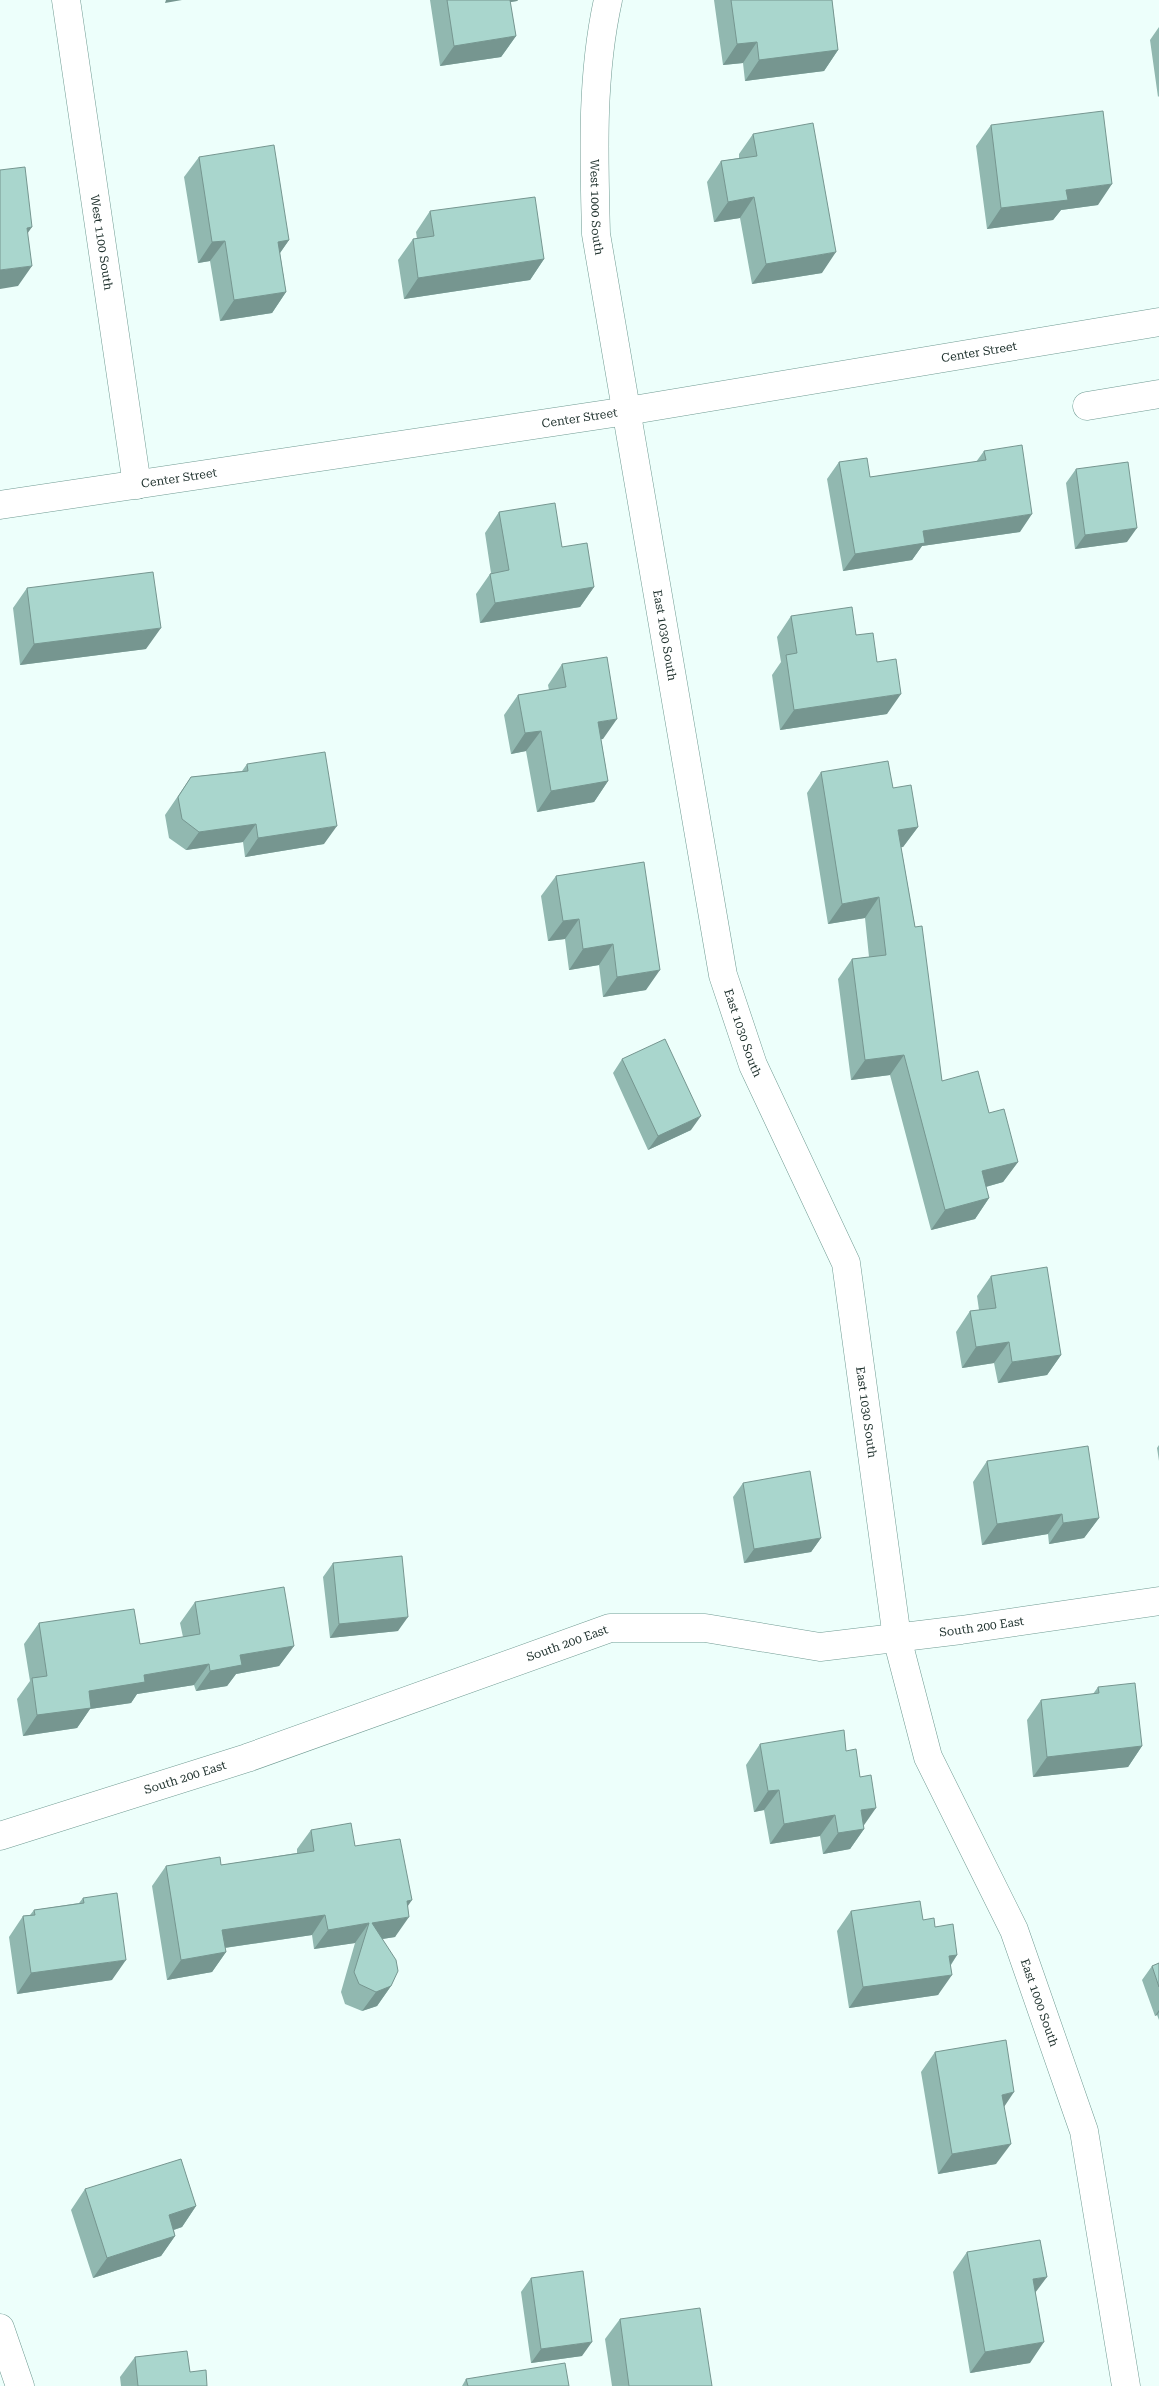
<svg xmlns="http://www.w3.org/2000/svg" width="1159" height="2386" font-family="'Roboto Serif',serif">
<rect width="100%" height="100%" fill="#edfffb"/>
<g fill="none" stroke-linecap="round" stroke-linejoin="round">
<defs>
<g id="minor">
<path id="s1" d="M 66,0 L 137,485"/>
<path id="s2" d="M 608,0 C 591,77 594,156 596,234 L 723,975 L 753,1065 L 846,1263 L 897,1638 L 928,1757 L 1014,1930 L 1084,2131 L 1126,2386"/>
<path d="M 1087,406 L 1159,394"/>
<path id="s3" d="M 0,505 L 627,411 L 1159,322"/>
<path id="s4" d="M 0,1836 L 247,1758 L 610,1628 L 705,1628 L 820,1647 L 961,1630 L 1159,1601"/>
<path d="M 0,2328 L 20,2386"/>
</g>
</defs>
<use href="#minor" stroke="#709b93" stroke-width="29"/>
<use href="#minor" stroke="#fff" stroke-width="28"/>
</g>
<path fill="#91b8b0" d="M 430,0 L 518,0 L 517,1 L 510,2 L 516,36 L 501,57 L 440,66 Z
M 714,0 L 832,0 L 838,50 L 824,71 L 745,81 L 743,63 L 723,65 Z
M 1159,27 L 1159,96 L 1158,97 L 1150,40 Z
M 991,125 L 1098,205 L 1061,210 L 1053,220 L 987,229 L 976,146 Z
M 753,134 L 822,273 L 752,284 L 740,218 L 714,222 L 707,182 L 721,161 L 739,158 L 739,154 Z
M 199,157 L 289,240 L 280,253 L 286,292 L 272,313 L 220,321 L 210,261 L 198,263 L 184,177 Z
M 430,211 L 544,259 L 530,280 L 404,299 L 398,260 L 413,239 L 417,239 L 416,232 Z
M 984,451 L 1020,532 L 922,546 L 912,560 L 843,571 L 827,479 L 839,462 L 870,477 L 976,462 Z
M 1076,469 L 1127,542 L 1075,549 L 1066,483 Z
M 499,512 L 594,587 L 580,607 L 480,623 L 476,594 L 490,574 L 491,573 L 485,533 Z
M 27,588 L 146,649 L 20,665 L 13,608 Z
M 791,616 L 856,635 L 877,662 L 887,714 L 780,730 L 772,675 L 781,662 L 777,637 Z
M 562,664 L 603,739 L 601,739 L 608,781 L 594,802 L 537,812 L 526,751 L 511,754 L 504,715 L 518,695 L 549,690 L 548,685 Z
M 247,764 L 324,844 L 245,857 L 243,842 L 186,850 L 169,838 L 165,815 L 191,777 L 242,771 Z
M 821,772 L 893,788 L 918,827 L 903,847 L 901,847 L 942,1081 L 989,1113 L 1018,1162 L 1003,1182 L 986,1187 L 989,1198 L 975,1219 L 931,1230 L 890,1075 L 851,1080 L 838,979 L 852,959 L 869,957 L 865,918 L 828,924 L 807,793 Z
M 644,862 L 646,990 L 603,997 L 599,965 L 569,970 L 565,939 L 548,941 L 541,896 L 556,876 Z
M 622,1059 L 691,1130 L 648,1150 L 613,1073 Z
M 991,1276 L 1061,1355 L 1047,1375 L 998,1383 L 994,1363 L 962,1368 L 956,1332 L 970,1311 L 979,1310 L 977,1296 Z
M 1159,1445 L 1159,1461 L 1157,1448 Z
M 987,1461 L 1099,1518 L 1084,1538 L 1049,1544 L 1048,1534 L 982,1545 L 973,1482 Z
M 743,1483 L 821,1538 L 811,1552 L 744,1563 L 733,1497 Z
M 333,1563 L 398,1631 L 330,1638 L 323,1577 Z
M 195,1602 L 294,1646 L 279,1666 L 236,1674 L 227,1686 L 196,1691 L 194,1685 L 137,1694 L 131,1703 L 90,1709 L 77,1728 L 23,1736 L 17,1699 L 30,1681 L 24,1644 L 39,1623 L 140,1644 L 183,1637 L 180,1623 Z
M 1098,1687 L 1142,1746 L 1128,1767 L 1033,1777 L 1027,1720 L 1041,1700 L 1093,1694 Z
M 760,1744 L 863,1826 L 864,1829 L 850,1849 L 823,1854 L 820,1836 L 770,1844 L 764,1810 L 754,1812 L 746,1765 Z
M 311,1830 L 355,1846 L 408,1906 L 395,1937 L 382,1939 L 391,1986 L 377,2006 L 362,2011 L 345,2004 L 341,1992 L 355,1943 L 314,1949 L 312,1935 L 225,1948 L 226,1952 L 212,1972 L 167,1980 L 152,1886 L 166,1866 L 221,1865 L 297,1853 L 297,1849 Z
M 83,1898 L 112,1980 L 17,1994 L 9,1937 L 23,1916 L 30,1915 L 34,1910 L 79,1903 Z
M 851,1911 L 923,1920 L 935,1927 L 957,1955 L 951,1965 L 938,1995 L 849,2008 L 837,1931 Z
M 1159,1963 L 1159,2020 L 1157,2015 L 1155,2016 L 1142,1980 L 1152,1966 Z
M 935,2052 L 1004,2106 L 996,2164 L 938,2174 L 921,2072 Z
M 85,2189 L 196,2206 L 182,2227 L 174,2230 L 175,2236 L 161,2256 L 93,2278 L 71,2210 Z
M 967,2252 L 1036,2292 L 1030,2363 L 970,2373 L 953,2272 Z
M 531,2278 L 582,2356 L 531,2363 L 521,2292 Z
M 620,2319 L 712,2386 L 612,2386 L 605,2339 Z
M 135,2357 L 190,2372 L 207,2386 L 121,2386 L 120,2377 Z
M 466,2379 L 569,2386 L 462,2386 Z"/>
<path fill="#769690" d="M 166,0 L 182,0 L 165,3 Z
M 497,0 L 518,0 L 517,1 L 493,5 Z
M 516,36 L 501,57 L 440,66 L 454,46 Z
M 757,42 L 743,63 L 723,65 L 737,44 Z
M 838,50 L 824,71 L 745,81 L 759,60 Z
M 1112,184 L 1098,205 L 1061,210 L 1053,220 L 987,229 L 1001,208 L 1066,190 Z
M 754,197 L 740,218 L 714,222 L 728,202 Z
M 32,227 L 18,247 L 27,228 Z
M 289,240 L 275,260 L 278,242 Z
M 225,241 L 210,261 L 198,263 L 212,242 Z
M 836,252 L 822,273 L 752,284 L 766,264 Z
M 544,259 L 530,280 L 404,299 L 418,278 Z
M 32,266 L 18,286 L 0,289 L 0,270 Z
M 286,292 L 272,313 L 220,321 L 234,300 Z
M 1032,514 L 1020,532 L 922,546 L 912,560 L 843,571 L 855,554 L 923,531 Z
M 1137,528 L 1127,542 L 1075,549 L 1085,535 Z
M 594,587 L 580,607 L 480,623 L 495,603 Z
M 161,628 L 146,649 L 20,665 L 34,644 Z
M 901,694 L 887,714 L 780,730 L 794,710 Z
M 617,719 L 603,739 L 584,742 L 598,722 Z
M 541,731 L 526,751 L 511,754 L 525,733 Z
M 608,781 L 594,802 L 537,812 L 551,791 Z
M 256,824 L 243,842 L 186,850 L 199,832 Z
M 337,826 L 324,844 L 245,857 L 258,838 Z
M 918,827 L 903,847 L 884,850 L 898,830 Z
M 879,897 L 865,918 L 828,924 L 842,904 Z
M 579,919 L 565,939 L 548,941 L 563,921 Z
M 613,944 L 599,965 L 569,970 L 583,949 Z
M 660,970 L 646,990 L 603,997 L 617,977 Z
M 904,1055 L 890,1075 L 851,1080 L 865,1060 Z
M 701,1116 L 691,1130 L 648,1150 L 658,1136 Z
M 1018,1162 L 1003,1182 L 967,1192 L 982,1171 Z
M 989,1198 L 975,1219 L 931,1230 L 945,1210 Z
M 1009,1342 L 994,1363 L 962,1368 L 976,1347 Z
M 1061,1355 L 1047,1375 L 998,1383 L 1012,1362 Z
M 1062,1514 L 1048,1534 L 982,1545 L 997,1524 Z
M 1099,1518 L 1084,1538 L 1049,1544 L 1063,1523 Z
M 821,1538 L 811,1552 L 744,1563 L 754,1549 Z
M 408,1617 L 398,1631 L 330,1638 L 339,1624 Z
M 294,1646 L 279,1666 L 236,1674 L 227,1686 L 196,1691 L 210,1671 L 240,1655 Z
M 209,1664 L 194,1685 L 137,1694 L 131,1703 L 90,1709 L 77,1728 L 23,1736 L 37,1715 L 89,1691 L 144,1675 Z
M 1142,1746 L 1128,1767 L 1033,1777 L 1047,1757 Z
M 779,1790 L 764,1810 L 754,1812 L 768,1791 Z
M 876,1808 L 862,1828 L 861,1810 Z
M 835,1815 L 820,1836 L 770,1844 L 784,1824 Z
M 864,1829 L 850,1849 L 823,1854 L 838,1833 Z
M 412,1900 L 399,1919 L 409,1917 L 395,1937 L 363,1942 L 372,1923 L 407,1901 Z
M 325,1915 L 312,1935 L 209,1950 L 222,1930 Z
M 369,1923 L 355,1943 L 314,1949 L 328,1930 Z
M 226,1952 L 212,1972 L 167,1980 L 181,1960 Z
M 957,1955 L 943,1976 L 949,1956 Z
M 126,1960 L 112,1980 L 17,1994 L 31,1973 Z
M 952,1975 L 938,1995 L 849,2008 L 863,1987 Z
M 391,1986 L 377,2006 L 362,2011 L 376,1992 Z
M 1159,2010 L 1159,2012 L 1157,2015 L 1155,2016 Z
M 1014,2092 L 1000,2113 L 1002,2095 Z
M 1011,2144 L 996,2164 L 938,2174 L 952,2154 Z
M 196,2206 L 182,2227 L 155,2236 L 169,2215 Z
M 175,2236 L 161,2256 L 93,2278 L 107,2258 Z
M 1047,2277 L 1032,2297 L 1033,2279 Z
M 592,2342 L 582,2356 L 531,2363 L 541,2349 Z
M 1044,2342 L 1030,2363 L 970,2373 L 985,2352 Z"/>
<path fill="#a9d6cd" stroke="#769690" d="M 447,0 L 510,0 L 516,36 L 454,46 Z
M 731,0 L 832,0 L 838,50 L 759,60 L 757,42 L 737,44 Z
M 1103,111 L 1112,184 L 1066,190 L 1068,200 L 1001,208 L 991,125 Z
M 813,123 L 836,252 L 766,264 L 754,197 L 728,202 L 721,161 L 757,156 L 753,134 Z
M 274,145 L 289,240 L 278,242 L 286,292 L 234,300 L 225,241 L 212,242 L 199,157 Z
M 25,167 L 32,227 L 27,228 L 32,266 L 0,270 L 0,170 Z
M 535,197 L 544,259 L 418,278 L 413,239 L 434,236 L 430,211 Z
M 1022,445 L 1032,514 L 923,531 L 925,543 L 855,554 L 839,462 L 867,458 L 870,477 L 986,460 L 984,451 Z
M 1128,462 L 1137,528 L 1085,535 L 1076,469 Z
M 555,503 L 562,547 L 587,543 L 594,587 L 495,603 L 490,574 L 509,570 L 499,512 Z
M 153,572 L 161,628 L 34,644 L 27,588 Z
M 852,607 L 856,635 L 873,633 L 877,662 L 896,659 L 901,694 L 794,710 L 786,655 L 797,653 L 791,616 Z
M 607,657 L 617,719 L 598,722 L 608,781 L 551,791 L 541,731 L 525,733 L 518,695 L 566,687 L 562,664 Z
M 325,752 L 337,826 L 258,838 L 256,824 L 199,832 L 182,819 L 178,797 L 191,777 L 248,771 L 247,764 Z
M 888,761 L 893,788 L 911,785 L 918,827 L 898,830 L 915,927 L 922,926 L 942,1081 L 978,1071 L 989,1113 L 1004,1109 L 1018,1162 L 982,1171 L 989,1198 L 945,1210 L 904,1055 L 865,1060 L 852,959 L 886,955 L 879,897 L 842,904 L 821,772 Z
M 644,862 L 660,970 L 617,977 L 613,944 L 583,949 L 579,919 L 563,921 L 556,876 Z
M 665,1039 L 701,1116 L 658,1136 L 622,1059 Z
M 1047,1267 L 1061,1355 L 1012,1362 L 1009,1342 L 976,1347 L 970,1311 L 996,1308 L 991,1276 Z
M 1088,1446 L 1099,1518 L 1063,1523 L 1062,1514 L 997,1524 L 987,1461 Z
M 810,1471 L 821,1538 L 754,1549 L 743,1483 Z
M 402,1556 L 408,1617 L 339,1624 L 333,1563 Z
M 284,1587 L 294,1646 L 240,1655 L 242,1665 L 210,1671 L 209,1664 L 144,1675 L 145,1682 L 89,1691 L 91,1708 L 37,1715 L 32,1678 L 47,1676 L 39,1623 L 134,1609 L 140,1644 L 200,1634 L 195,1602 Z
M 1135,1683 L 1142,1746 L 1047,1757 L 1041,1700 L 1099,1693 L 1098,1687 Z
M 844,1730 L 846,1751 L 856,1749 L 860,1777 L 871,1775 L 876,1808 L 861,1810 L 864,1829 L 838,1833 L 835,1815 L 784,1824 L 779,1790 L 768,1791 L 760,1744 Z
M 351,1823 L 355,1846 L 400,1839 L 412,1900 L 407,1901 L 409,1917 L 372,1923 L 396,1960 L 398,1971 L 391,1986 L 376,1992 L 359,1984 L 354,1972 L 369,1923 L 328,1930 L 325,1915 L 222,1930 L 226,1952 L 181,1960 L 166,1866 L 220,1857 L 221,1865 L 314,1851 L 311,1830 Z
M 117,1893 L 126,1960 L 31,1973 L 23,1916 L 35,1915 L 34,1910 L 84,1903 L 83,1898 Z
M 920,1901 L 923,1920 L 934,1918 L 935,1927 L 953,1924 L 957,1955 L 949,1956 L 952,1975 L 863,1987 L 851,1911 Z
M 1159,1963 L 1159,1987 L 1152,1966 Z
M 1006,2040 L 1014,2092 L 1002,2095 L 1011,2144 L 952,2154 L 935,2052 Z
M 181,2159 L 196,2206 L 169,2215 L 175,2236 L 107,2258 L 85,2189 Z
M 1040,2240 L 1047,2277 L 1033,2279 L 1044,2342 L 985,2352 L 967,2252 Z
M 583,2271 L 592,2342 L 541,2349 L 531,2278 Z
M 700,2308 L 712,2386 L 629,2386 L 620,2319 Z
M 187,2351 L 190,2372 L 206,2370 L 207,2386 L 138,2386 L 135,2357 Z
M 565,2363 L 569,2386 L 468,2386 L 466,2379 Z"/>
<g text-anchor="middle" dominant-baseline="central" stroke-width="4" stroke-linejoin="round" paint-order="stroke">
<g font-size="12" fill="#1e302c" stroke="#edfffb">
<text stroke="none"><textPath href="#s2" startOffset="208">West 1000 South</textPath></text>
<text stroke="none"><textPath href="#s1" startOffset="245">West 1100 South</textPath></text>
<text stroke="none"><textPath href="#s3" startOffset="991">Center Street</textPath></text>
<text stroke="none"><textPath href="#s3" startOffset="586">Center Street</textPath></text>
<text stroke="none"><textPath href="#s3" startOffset="181">Center Street</textPath></text>
<text stroke="none"><textPath href="#s2" startOffset="642">East 1030 South</textPath></text>
<text stroke="none"><textPath href="#s2" startOffset="1048">East 1030 South</textPath></text>
<text stroke="none"><textPath href="#s2" startOffset="1451">East 1030 South</textPath></text>
<text stroke="none"><textPath href="#s4" startOffset="1019">South 200 East</textPath></text>
<text stroke="none"><textPath href="#s4" startOffset="599">South 200 East</textPath></text>
<text stroke="none"><textPath href="#s4" startOffset="194">South 200 East</textPath></text>
<text stroke="none"><textPath href="#s2" startOffset="2072">East 1000 South</textPath></text>
</g>
</g>
</svg>
